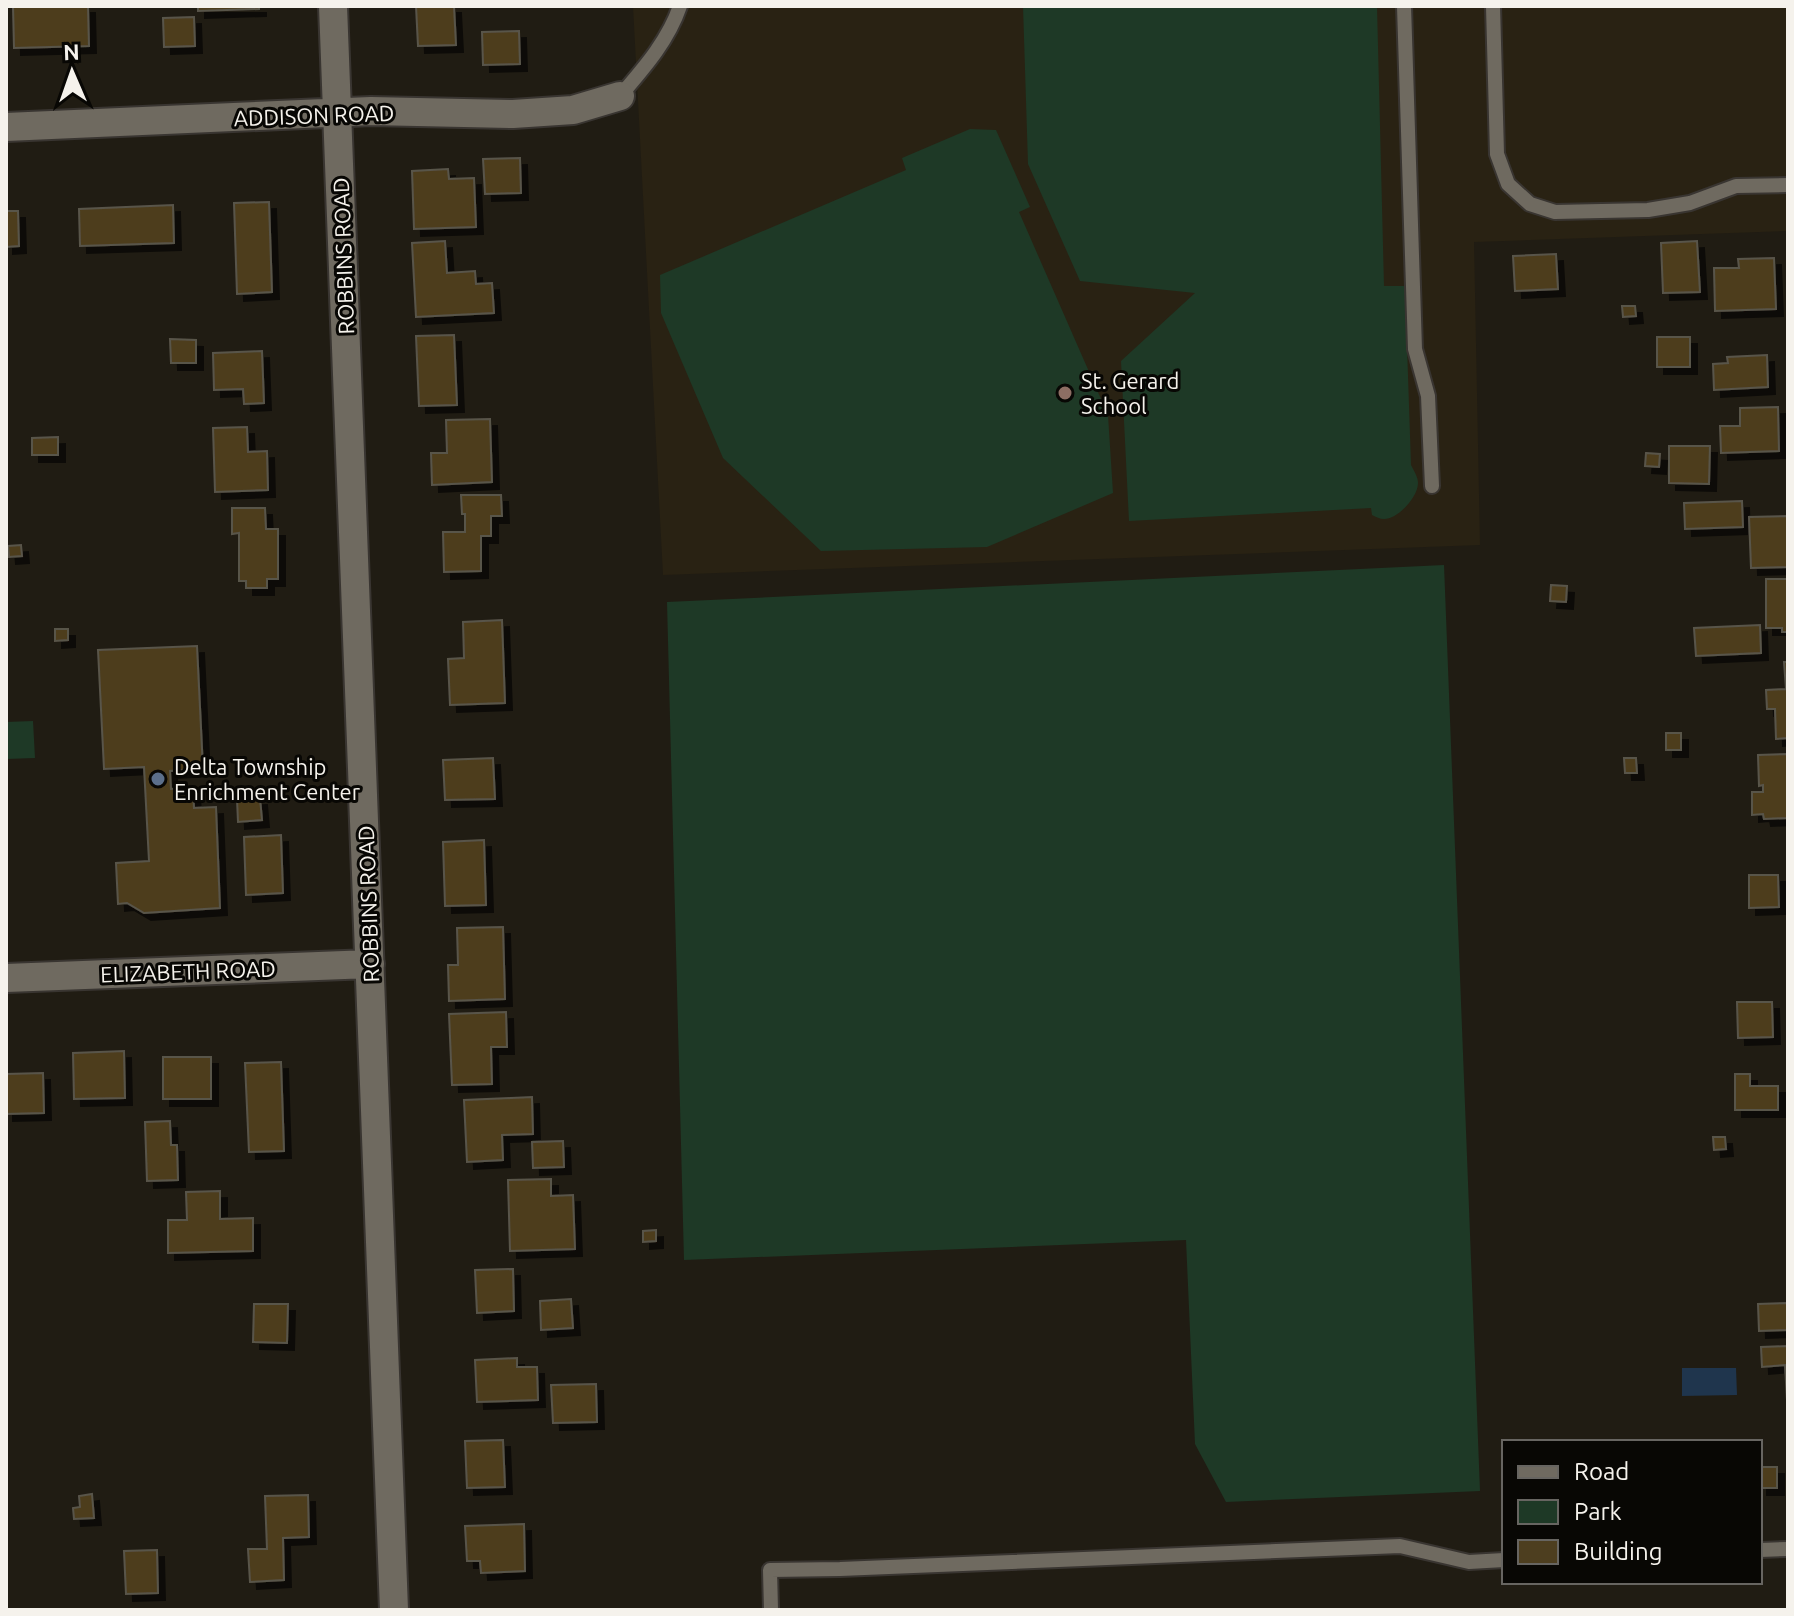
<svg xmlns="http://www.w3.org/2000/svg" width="1794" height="1616" font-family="Ubuntu,sans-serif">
<defs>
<filter id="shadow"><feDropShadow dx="7" dy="7" stdDeviation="0" flood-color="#0009"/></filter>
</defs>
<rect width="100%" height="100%" fill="#201c13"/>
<path fill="#292213" d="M 633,6 L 1788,6 L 1788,231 L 1474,242 L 1480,545 L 663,575 Z"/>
<path fill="#1e3926" d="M 1023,6 L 1377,6 L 1384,286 L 1405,286 L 1411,465 C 1414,471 1418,477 1418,483 C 1418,497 1398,519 1384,519 C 1380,519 1376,517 1372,515 L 1371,508 L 1129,521 L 1121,361 L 1195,293 L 1080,281 L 1028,164 Z
M 970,129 L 996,130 L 1030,207 L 1019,212 L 1108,415 L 1113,493 L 987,547 L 821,551 L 723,458 L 661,313 L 660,275 L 906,170 L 902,158 Z
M 1444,565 L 1480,1491 L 1226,1502 L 1195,1444 L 1186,1240 L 684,1260 L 667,602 Z
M 33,721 L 35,758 L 6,759 L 6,722 Z"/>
<path fill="#1f354d" d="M 1682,1368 L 1736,1368 L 1737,1395 L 1682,1396 Z"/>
<path fill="#4d3e1f" stroke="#59544a" stroke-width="2" filter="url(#shadow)" d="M 88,6 L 89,46 L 14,48 L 13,7 Z
M 198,6 L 259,6 L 259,9 L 198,11 Z
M 416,6 L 454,6 L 456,45 L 418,46 Z
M 194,17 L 195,46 L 164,47 L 163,18 Z
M 519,31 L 520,64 L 483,65 L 482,32 Z
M 520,158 L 521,193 L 485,194 L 483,159 Z
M 448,169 L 449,179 L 474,178 L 476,227 L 414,229 L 412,171 Z
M 269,202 L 272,292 L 237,294 L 234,203 Z
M 173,205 L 174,243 L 80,246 L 79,209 Z
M 6,211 L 18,211 L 19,246 L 6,247 Z
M 445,241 L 447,273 L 475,271 L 476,284 L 492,283 L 494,313 L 416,317 L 412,243 Z
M 1697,241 L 1700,292 L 1663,293 L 1661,243 Z
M 1556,254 L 1558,289 L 1515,291 L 1513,256 Z
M 1774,258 L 1776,309 L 1715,311 L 1714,268 L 1739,268 L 1738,259 Z
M 1622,306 L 1635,306 L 1636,316 L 1623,317 Z
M 454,335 L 457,405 L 419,406 L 416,336 Z
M 1657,337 L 1690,337 L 1690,367 L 1657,367 Z
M 170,339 L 196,340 L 196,363 L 171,363 Z
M 262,351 L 264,403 L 244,404 L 243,389 L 214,390 L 213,353 Z
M 1767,355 L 1768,387 L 1714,390 L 1713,364 L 1728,363 L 1727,357 Z
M 1778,407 L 1779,451 L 1721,453 L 1720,426 L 1740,426 L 1740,408 Z
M 490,419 L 492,482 L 432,485 L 431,453 L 447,453 L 446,420 Z
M 247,427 L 248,452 L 267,451 L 268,490 L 215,492 L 213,428 Z
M 58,437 L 58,455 L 32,455 L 32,438 Z
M 1669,446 L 1710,446 L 1709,484 L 1669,483 Z
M 1646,453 L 1660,454 L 1659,467 L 1645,466 Z
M 461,495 L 501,495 L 502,516 L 491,516 L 491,536 L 481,536 L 481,571 L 444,572 L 443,532 L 465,532 L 465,514 L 462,514 Z
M 1742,501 L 1743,527 L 1685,529 L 1684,503 Z
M 232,508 L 265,508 L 266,529 L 278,529 L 278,579 L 267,579 L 267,588 L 246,588 L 246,581 L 239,581 L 239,533 L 232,534 Z
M 1788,516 L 1788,567 L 1751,568 L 1749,517 Z
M 21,545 L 22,556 L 9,557 L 8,546 Z
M 1766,579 L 1788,579 L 1788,632 L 1782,632 L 1782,628 L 1766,628 Z
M 1551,585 L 1567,586 L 1566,602 L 1550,601 Z
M 502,620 L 505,703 L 450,705 L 448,659 L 464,658 L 463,622 Z
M 1760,625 L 1761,653 L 1696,656 L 1694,628 Z
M 55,629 L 68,629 L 68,640 L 55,641 Z
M 197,646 L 203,769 L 170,771 L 171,789 L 193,788 L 194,808 L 216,807 L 220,908 L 144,913 L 127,903 L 118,904 L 116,863 L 149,861 L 144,767 L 104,769 L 98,650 Z
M 1784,662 L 1788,662 L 1788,738 L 1776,739 L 1775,709 L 1767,709 L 1766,690 L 1786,689 Z
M 1666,733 L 1681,733 L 1681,750 L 1666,750 Z
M 1788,754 L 1788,818 L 1764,819 L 1763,814 L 1752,815 L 1752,792 L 1763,792 L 1763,785 L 1759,786 L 1758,755 Z
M 493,758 L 495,799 L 445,800 L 443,760 Z
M 1624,758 L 1636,758 L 1637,773 L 1625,773 Z
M 260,798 L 262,820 L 238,822 L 237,799 Z
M 281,835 L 283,893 L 246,895 L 244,837 Z
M 484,840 L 486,905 L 445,906 L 443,842 Z
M 1749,875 L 1778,875 L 1779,907 L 1749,908 Z
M 503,927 L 505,999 L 449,1001 L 448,965 L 458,965 L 457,928 Z
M 1737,1002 L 1772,1002 L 1773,1037 L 1738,1038 Z
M 506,1012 L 507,1047 L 491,1047 L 492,1084 L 452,1085 L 449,1014 Z
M 124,1051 L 125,1098 L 74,1099 L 73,1053 Z
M 163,1057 L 211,1057 L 211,1099 L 163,1099 Z
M 281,1062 L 284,1151 L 249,1152 L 245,1063 Z
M 43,1073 L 44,1113 L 6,1114 L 6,1074 Z
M 1735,1074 L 1750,1074 L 1750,1086 L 1778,1086 L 1778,1110 L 1735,1110 Z
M 532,1097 L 533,1134 L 502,1135 L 503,1160 L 467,1162 L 464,1100 Z
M 170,1121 L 171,1145 L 177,1145 L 178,1180 L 147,1181 L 145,1122 Z
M 1713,1137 L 1725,1137 L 1726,1149 L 1714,1150 Z
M 563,1141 L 564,1167 L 533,1168 L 532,1142 Z
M 551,1179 L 551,1196 L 573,1195 L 575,1249 L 510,1251 L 508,1180 Z
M 220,1191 L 220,1219 L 253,1218 L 253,1251 L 168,1253 L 168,1220 L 187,1220 L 186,1192 Z
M 656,1230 L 656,1241 L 643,1242 L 643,1231 Z
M 513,1269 L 514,1311 L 477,1313 L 475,1270 Z
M 571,1299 L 573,1328 L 541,1330 L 540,1301 Z
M 1788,1303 L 1788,1330 L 1759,1331 L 1758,1304 Z
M 254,1304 L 288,1304 L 287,1343 L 253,1342 Z
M 1788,1346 L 1788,1399 L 1787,1400 L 1785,1365 L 1762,1367 L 1761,1347 Z
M 517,1358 L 517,1367 L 537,1367 L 538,1400 L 477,1402 L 475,1360 Z
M 596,1384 L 597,1422 L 553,1423 L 551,1385 Z
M 503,1440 L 505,1487 L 467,1488 L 465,1441 Z
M 1760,1467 L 1777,1467 L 1777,1488 L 1760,1488 Z
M 92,1494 L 94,1518 L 74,1519 L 73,1508 L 80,1507 L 79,1496 Z
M 308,1495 L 309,1537 L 283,1538 L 284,1580 L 250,1582 L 248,1549 L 267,1549 L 265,1496 Z
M 524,1524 L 525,1571 L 481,1573 L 480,1561 L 467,1561 L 465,1526 Z
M 157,1550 L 158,1593 L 126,1594 L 124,1551 Z"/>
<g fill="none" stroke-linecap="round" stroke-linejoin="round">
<defs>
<path id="lane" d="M 1404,6 L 1415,349 L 1428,396 L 1432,486
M 1493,6 L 1497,154 L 1508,184 L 1530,204 L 1555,212 L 1648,210 L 1690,203 L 1736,186 L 1788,185
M 620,96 C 644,68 668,41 680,6
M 1760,1550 L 1788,1549
M 771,1610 L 770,1570 L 840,1569 L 1400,1546 L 1469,1562 L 1504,1560"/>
<path id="street" d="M 333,6 L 394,1610
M 6,127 L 371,111 L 513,114 L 573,110 L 620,96
M 6,978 L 370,964"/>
</defs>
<use href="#lane" stroke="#393531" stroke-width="18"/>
<use href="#street" stroke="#393531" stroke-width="32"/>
<use href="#lane" stroke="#6f6a60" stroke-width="14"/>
<use href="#street" stroke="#6f6a60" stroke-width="28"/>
</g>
<circle fill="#8d6e63" stroke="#080704" stroke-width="3" cx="1065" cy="393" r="8"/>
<circle fill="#5c6f8a" stroke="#080704" stroke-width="3" cx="158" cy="779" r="8"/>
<g text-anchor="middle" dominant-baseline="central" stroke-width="6" stroke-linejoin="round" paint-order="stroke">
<g font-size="22" fill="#f5f2ec" stroke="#080704">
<text transform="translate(314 115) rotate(-2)">ADDISON ROAD</text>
<text transform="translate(343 256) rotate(-92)">ROBBINS ROAD</text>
<text transform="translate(368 904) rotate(-92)">ROBBINS ROAD</text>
<text transform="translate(188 971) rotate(-2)">ELIZABETH ROAD</text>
</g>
<g font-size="22" fill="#f5f2ec" stroke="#080704" text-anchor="start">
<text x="1081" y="380">St. Gerard<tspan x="1081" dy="25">School</tspan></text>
<text x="174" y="766">Delta Township<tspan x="174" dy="25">Enrichment Center</tspan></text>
</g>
</g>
<rect width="1794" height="1616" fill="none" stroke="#f5f2ec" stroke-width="16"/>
<rect x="1502" y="1440" width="260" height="144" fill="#080704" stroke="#676561" stroke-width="2"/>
<rect x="1518" y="1466" width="40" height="12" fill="#6f6a60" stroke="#676561" stroke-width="2"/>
<text x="1574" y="1480" font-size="24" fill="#f5f2ec">Road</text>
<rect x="1518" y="1500" width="40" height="24" fill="#1e3926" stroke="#676561" stroke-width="2"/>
<text x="1574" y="1520" font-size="24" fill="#f5f2ec">Park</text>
<rect x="1518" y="1540" width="40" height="24" fill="#4d3e1f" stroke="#676561" stroke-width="2"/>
<text x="1574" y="1560" font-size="24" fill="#f5f2ec">Building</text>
<g transform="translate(72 72) rotate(358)" stroke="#080704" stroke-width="6" paint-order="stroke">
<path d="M0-6L14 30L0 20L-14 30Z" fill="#f5f2ec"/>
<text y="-12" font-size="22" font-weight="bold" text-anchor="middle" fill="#f5f2ec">N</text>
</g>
</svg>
